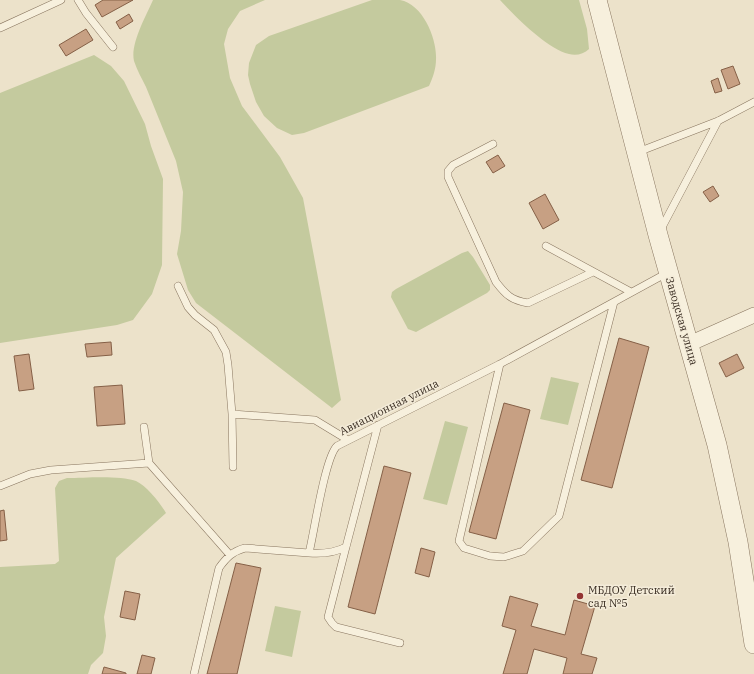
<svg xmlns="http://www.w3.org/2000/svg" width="754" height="674" font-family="'IBM Plex Serif',serif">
<rect width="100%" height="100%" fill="#ece2ca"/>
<path fill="#c4ca9e" d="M 153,0 L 265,0 L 240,11 L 228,29 L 224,44 L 230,78 L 242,106 L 280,157 L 303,198 L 341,400 L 332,408 L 196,303 L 188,290 L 177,254 L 181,231 L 183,192 L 176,161 L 146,87 C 142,79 137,70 134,61 C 130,44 146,16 153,0 Z
M 372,0 C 381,0 391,0 400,0 C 423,4 437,39 436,59 C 436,69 433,77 429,86 L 304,133 L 292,135 L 277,128 L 264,116 L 256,102 L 250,84 L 248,75 L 249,63 L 256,45 L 269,36 Z
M 500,0 L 579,0 L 587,29 L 589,49 C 584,54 576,56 569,54 C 546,48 516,17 500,0 Z
M 94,55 L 111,66 L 124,81 L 145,124 L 151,146 L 163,179 L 162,265 L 152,294 L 133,320 L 117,325 L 0,343 L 0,93 Z
M 468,251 L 473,257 L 490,285 L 490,290 L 487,293 L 416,332 L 408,329 L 391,297 L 392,292 L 396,289 L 462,253 Z
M 551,377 L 579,383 L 568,425 L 540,419 Z
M 445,421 L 468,427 L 447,505 L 423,499 Z
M 67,478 C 86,478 119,475 136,481 C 147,486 160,503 166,513 L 116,558 L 104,617 L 106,636 L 103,653 L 91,665 L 88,674 L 0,674 L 0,567 L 55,564 L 59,561 L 55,488 L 59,481 Z
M 275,606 L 301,611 L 292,657 L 265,651 Z"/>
<path fill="#c7a083" stroke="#856047" d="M 103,0 L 133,0 L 102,17 L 95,5 Z
M 129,14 L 133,21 L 120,29 L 116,22 Z
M 86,29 L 93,40 L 66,56 L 59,45 Z
M 733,66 L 740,84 L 728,89 L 721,70 Z
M 718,78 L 722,91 L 715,93 L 711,81 Z
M 498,155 L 505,166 L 493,173 L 486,162 Z
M 713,186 L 719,196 L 710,202 L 703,192 Z
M 545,194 L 559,220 L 543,229 L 529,203 Z
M 619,338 L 649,347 L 612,488 L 581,480 Z
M 111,342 L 112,355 L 87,357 L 85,344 Z
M 29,354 L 34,389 L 19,391 L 14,356 Z
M 737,354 L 744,368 L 726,377 L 719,363 Z
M 122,385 L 125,424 L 97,426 L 94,387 Z
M 504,403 L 530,410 L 496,539 L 469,532 Z
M 384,466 L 411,473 L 375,614 L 348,607 Z
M 4,510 L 7,540 L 0,541 L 0,511 Z
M 421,548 L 435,552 L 429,577 L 415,573 Z
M 236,563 L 261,568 L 237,674 L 207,674 Z
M 125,591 L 140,594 L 135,620 L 120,617 Z
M 510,596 L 538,604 L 531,626 L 565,635 L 574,600 L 595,606 L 581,654 L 597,658 L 592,674 L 563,674 L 567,658 L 534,649 L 527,674 L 503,674 L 516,630 L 502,626 Z
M 142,655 L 155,658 L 151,674 L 137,674 Z
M 104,667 L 126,673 L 126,674 L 102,674 Z"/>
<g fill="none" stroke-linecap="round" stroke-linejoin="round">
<defs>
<path id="service" d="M 78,0 L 86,13 L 113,47
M 0,28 L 61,0
M 493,144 L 453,165 L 448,171 L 448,177 L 496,282 C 506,295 511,300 528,303 L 593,272
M 638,152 L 718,121 L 754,102
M 660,231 L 718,121
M 546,246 L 631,292
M 178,286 L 188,307 L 195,315 L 214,330 L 226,352 L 228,365 L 232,414 L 233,467
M 500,364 L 459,541 L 464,548 L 490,556 L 504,557 L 523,551 L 559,516 L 614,302
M 232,414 L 315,420 L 348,440
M 144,427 L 149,463 L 230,555
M 0,486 L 30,474 L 51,470 L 149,463
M 346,547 L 328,617 L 332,623 L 336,627 L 400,643
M 309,553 C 322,554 334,553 346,547 L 378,425
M 194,674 L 219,568 C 226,558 233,551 245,548 L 309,553 C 314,533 325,457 337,446 L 500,364 L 667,273"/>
<path id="minor" d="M 689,344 L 754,315"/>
<path id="tertiary" d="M 597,0 L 658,235 L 717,445 L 738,542 L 754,644"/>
</defs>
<use href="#service" stroke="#88755f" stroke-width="8"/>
<use href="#minor" stroke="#88755f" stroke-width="16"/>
<use href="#tertiary" stroke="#88755f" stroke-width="20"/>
<use href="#service" stroke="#f7f0dd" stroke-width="7"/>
<use href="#minor" stroke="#f7f0dd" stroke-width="15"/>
<use href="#tertiary" stroke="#f7f0dd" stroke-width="19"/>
</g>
<circle fill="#933433" stroke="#f4ecd9" stroke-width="1.5" cx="580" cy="596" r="4"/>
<g text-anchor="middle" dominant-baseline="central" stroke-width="3" stroke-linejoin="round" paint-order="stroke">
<g font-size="11" fill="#392d22" stroke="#f4ecd9">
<text transform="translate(682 321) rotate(74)">Заводская улица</text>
<text transform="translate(389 407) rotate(-27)">Авиационная улица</text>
</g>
<g font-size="11" fill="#392d22" stroke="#f4ecd9" text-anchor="start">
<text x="588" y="590">МБДОУ Детский<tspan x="588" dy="13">сад №5</tspan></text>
</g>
</g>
</svg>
